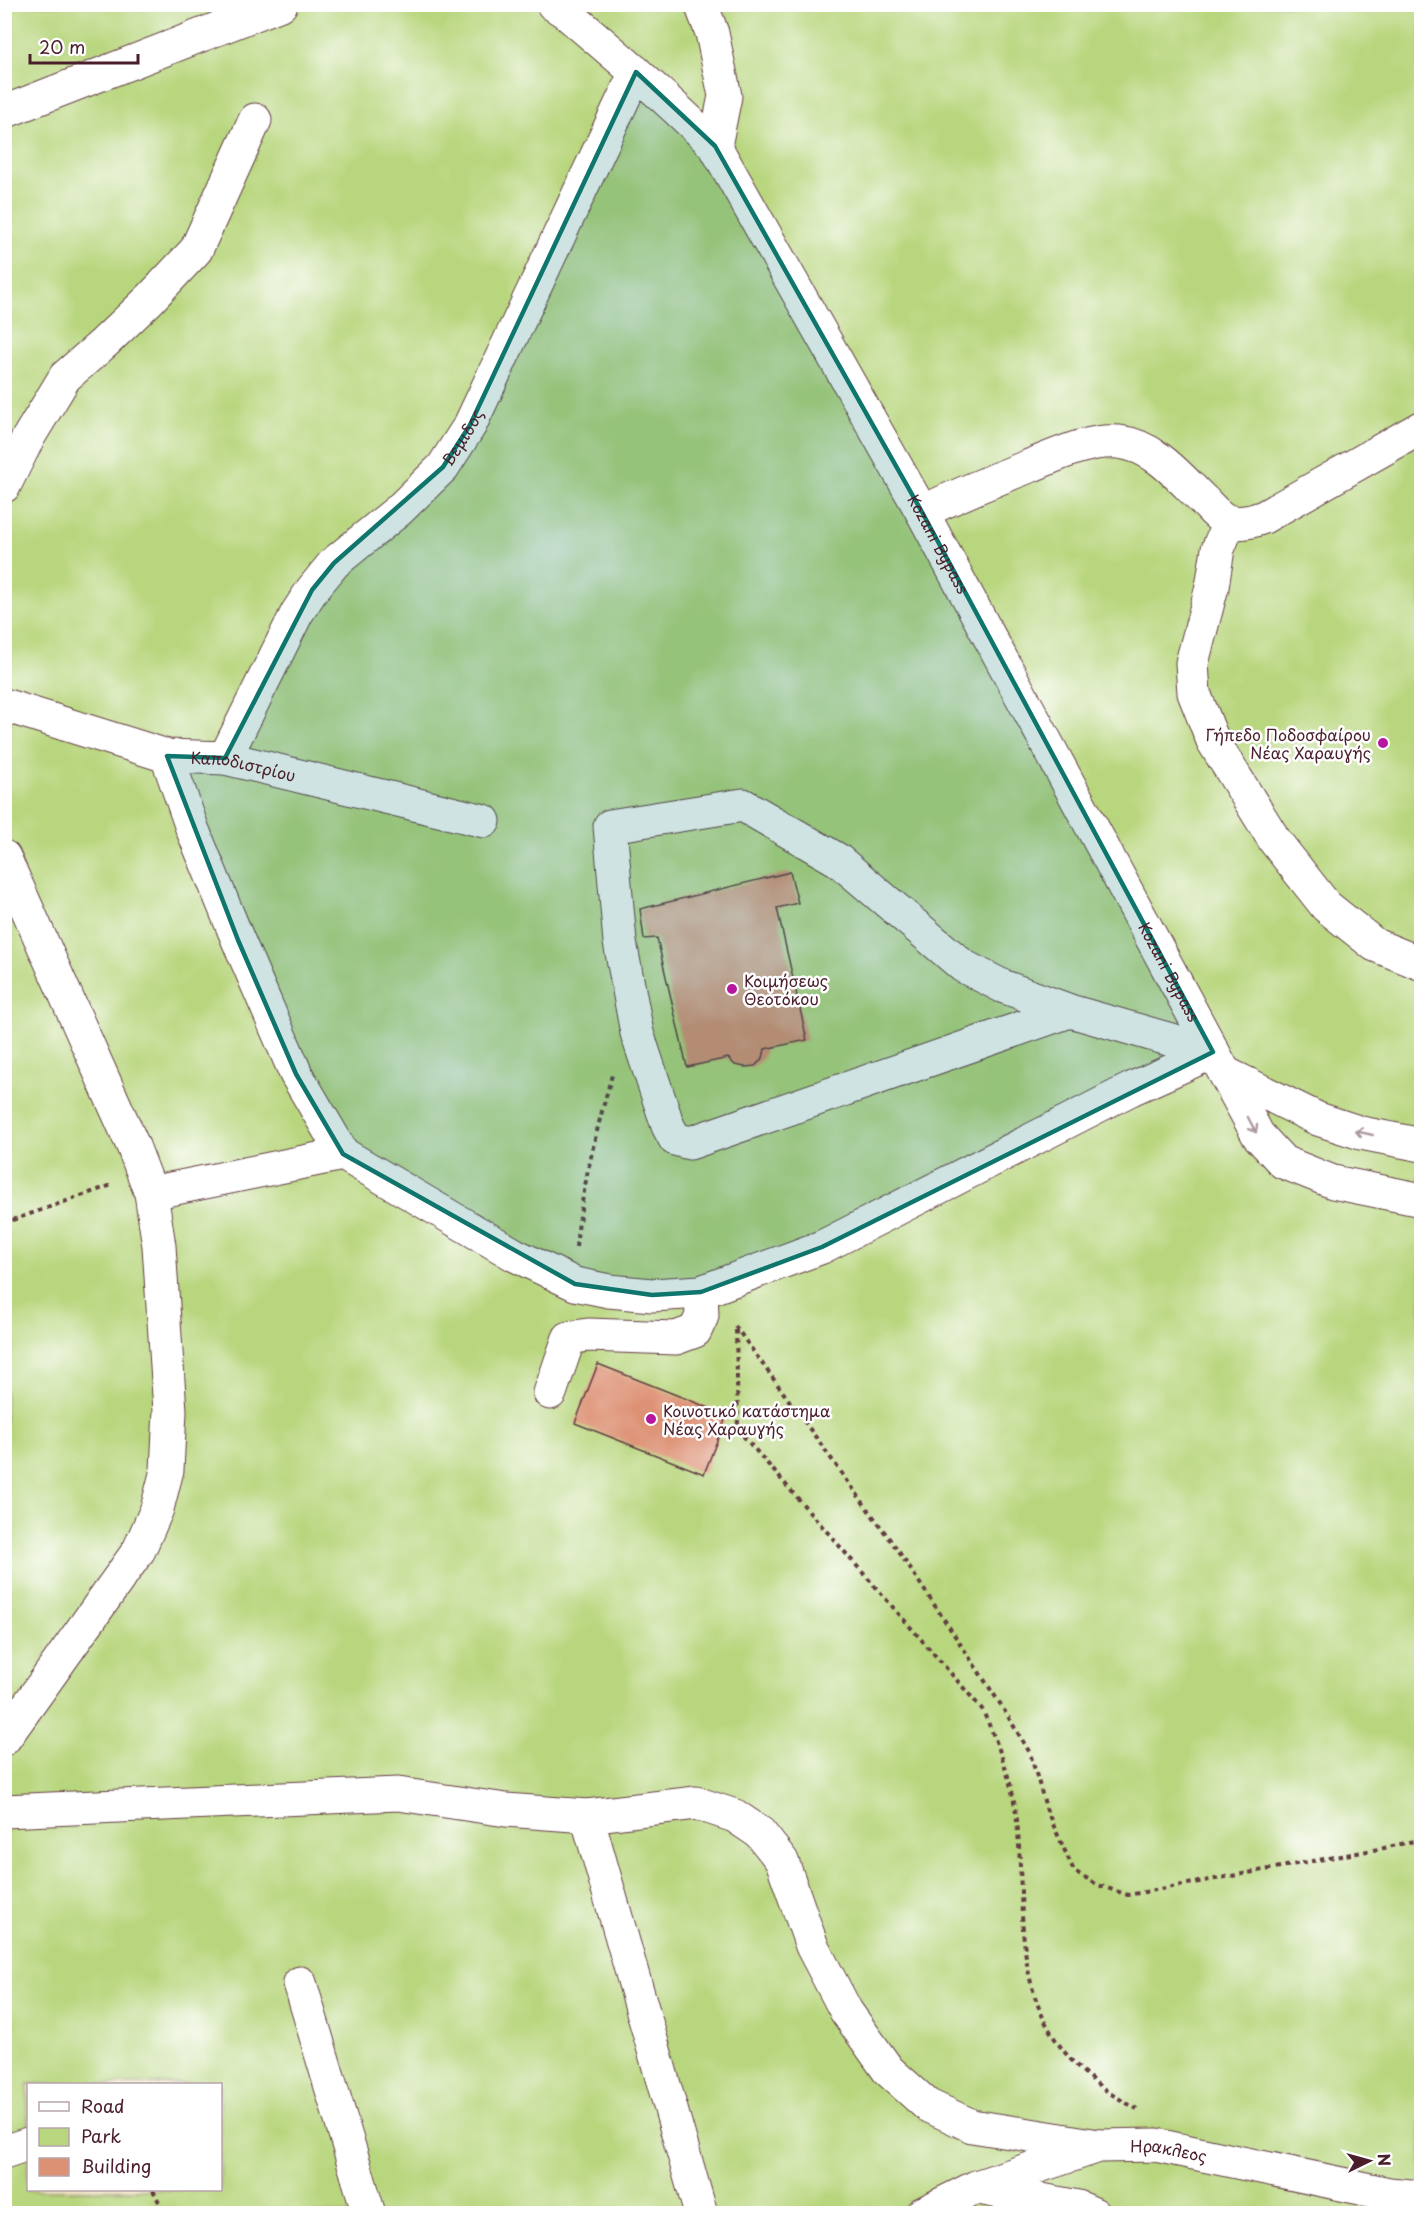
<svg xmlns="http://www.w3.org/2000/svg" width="1426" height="2218" font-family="'Playpen Sans',sans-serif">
<rect width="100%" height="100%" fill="#fff"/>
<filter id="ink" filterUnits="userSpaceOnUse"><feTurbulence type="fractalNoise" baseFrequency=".0167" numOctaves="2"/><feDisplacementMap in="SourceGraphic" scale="12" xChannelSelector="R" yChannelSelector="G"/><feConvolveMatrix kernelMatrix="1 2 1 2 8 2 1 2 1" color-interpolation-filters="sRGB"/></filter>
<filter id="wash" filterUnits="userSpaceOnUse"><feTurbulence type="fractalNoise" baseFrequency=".008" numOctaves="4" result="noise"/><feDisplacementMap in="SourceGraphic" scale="24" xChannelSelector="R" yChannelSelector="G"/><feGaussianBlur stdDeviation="1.35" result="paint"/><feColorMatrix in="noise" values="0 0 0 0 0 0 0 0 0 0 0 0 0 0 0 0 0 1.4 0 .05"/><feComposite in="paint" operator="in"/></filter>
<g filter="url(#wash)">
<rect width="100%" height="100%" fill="#ece2c1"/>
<path fill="#b8d67d" stroke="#817a54" stroke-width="1.5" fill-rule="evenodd" d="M 5,5 L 1421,5 L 1421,2213 L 5,2214 ZM 28,2084 L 220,2084 L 220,2190 L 28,2190 Z"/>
<g id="blocks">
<path fill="#dd9174" d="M 790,872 L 798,903 L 777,908 L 807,1040 L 765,1049 L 763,1058 L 755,1066 L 745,1067 L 735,1065 L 728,1058 L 687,1067 L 657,938 L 644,939 L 640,909 Z
M 598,1364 L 727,1415 L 704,1474 L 575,1423 Z"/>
</g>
</g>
<g filter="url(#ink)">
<use href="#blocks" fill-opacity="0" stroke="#623c42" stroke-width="1.5"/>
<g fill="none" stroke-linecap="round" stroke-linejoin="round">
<defs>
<g id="minor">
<path d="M 553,4 L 564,11 C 616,55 667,98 715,146"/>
<path d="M 4,112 L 281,4"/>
<path d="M 4,486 L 28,438 L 65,377 L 103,344 L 150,299 L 196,250 L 255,120"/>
<path d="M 922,512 C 956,496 991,481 1027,467 C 1055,456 1088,439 1119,442 C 1155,446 1179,477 1204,501 C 1211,508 1219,518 1228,521 C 1240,525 1253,521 1264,517 L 1422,427"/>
<path d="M 1229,522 L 1218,549 L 1212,587 L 1192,663 L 1194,693 L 1213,741 L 1275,841 L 1326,906 L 1375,945 L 1422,964"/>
<path id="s1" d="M 4,705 L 167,756 L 225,758 L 484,821"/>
<path d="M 167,756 L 192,828 L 238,940 L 296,1074 L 343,1154"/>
<path id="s2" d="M 225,758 L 297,613 L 312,590 L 334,563 L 399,510 L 443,467 L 470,425 L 636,72"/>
<path d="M 4,857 L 133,1146 L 151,1193 L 159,1246 L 170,1411 L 167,1470 L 157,1509 L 139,1550 L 4,1739"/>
<path d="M 1070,1011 L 690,1143 L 675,1139 L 668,1126 L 637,1033 L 620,942 L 610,826 L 743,805 L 838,860 L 963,966 L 1002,986 L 1070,1011 L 1213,1052"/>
<path d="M 151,1193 L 343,1154 L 515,1255 L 575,1284 L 609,1291 L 652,1295 L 701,1292 L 822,1247 L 1131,1089 L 1213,1052"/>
<path d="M 550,1393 L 569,1338 L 588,1335 L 676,1338 L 695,1331 L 702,1316 L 701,1292"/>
<path d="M 4,1811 L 398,1794 L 506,1810 L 587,1816 L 696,1803 L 735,1816 L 760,1833 L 782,1861 L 812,1946 L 846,2011 L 888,2070 L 927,2105 L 972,2126 L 1099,2146"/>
<path d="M 587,1816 L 701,2214"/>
<path d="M 300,1983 L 369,2214"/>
<path d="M 4,2152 L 28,2144"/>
<path d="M 979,2188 L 1078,2207 L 1094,2214"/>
<path id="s3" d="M 922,2214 L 976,2187 L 1099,2146 L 1156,2145 L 1389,2194 L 1422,2197"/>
</g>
<g id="major">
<path id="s4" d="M 701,4 L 712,33 L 725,96 L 715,146 L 922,512 L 1258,1135 L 1283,1162 L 1333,1182 L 1422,1200"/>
<path d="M 1225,1073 L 1318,1119 L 1361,1133 L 1422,1145"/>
</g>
</defs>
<use href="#minor" stroke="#623c42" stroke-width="35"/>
<use href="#major" stroke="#623c42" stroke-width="35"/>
<path stroke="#623c42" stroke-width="4" stroke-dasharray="4.5 4.5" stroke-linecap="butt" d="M 4,1223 L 112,1185
M 576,1247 C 582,1188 596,1131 612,1075
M 735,1326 L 899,1552 L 1001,1705 L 1030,1753 L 1047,1811 L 1074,1871 L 1098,1885 L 1128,1895 L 1384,1848 L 1422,1839
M 736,1330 L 738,1430 L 982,1709 C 998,1744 1013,1782 1017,1821 C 1027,1919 1007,2012 1095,2082 C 1108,2093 1123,2101 1137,2109
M 153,2190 L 165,2214"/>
<use href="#minor" stroke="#fff" stroke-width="33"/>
<use href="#major" stroke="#fff" stroke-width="33"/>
</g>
<defs><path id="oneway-shaft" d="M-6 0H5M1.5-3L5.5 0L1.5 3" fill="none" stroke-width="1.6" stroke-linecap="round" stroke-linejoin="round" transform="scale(1.5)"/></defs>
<g stroke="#ae9aa0">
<use href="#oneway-shaft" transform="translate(1252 1125) rotate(62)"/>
<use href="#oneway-shaft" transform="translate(1364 1133) rotate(-167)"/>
</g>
</g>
<path fill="#0f766e" fill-opacity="0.2" stroke="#0f766e" stroke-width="4.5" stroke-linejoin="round" d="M 636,72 L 715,146 L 922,512 L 1213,1052 L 822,1247 L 701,1292 L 652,1295 L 575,1284 L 343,1154 L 296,1074 L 238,940 L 167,756 L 225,758 L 312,590 L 334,563 L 443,467 L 470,425 Z"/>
<g fill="#b5179e" stroke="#fff" stroke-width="2">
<circle cx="1383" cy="743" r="6"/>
<circle cx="732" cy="989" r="6"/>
<circle cx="651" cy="1419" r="6"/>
</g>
<g text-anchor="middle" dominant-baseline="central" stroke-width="5" stroke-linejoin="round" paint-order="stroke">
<g font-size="16" fill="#4a1f2b" stroke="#fff">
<text stroke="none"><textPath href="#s2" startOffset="405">Βεμιδος</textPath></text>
<text stroke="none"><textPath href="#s4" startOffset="603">Kozani Bypass</textPath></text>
<text stroke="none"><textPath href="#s1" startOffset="248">Καποδιστρίου</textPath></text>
<text stroke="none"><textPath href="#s4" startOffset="1089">Kozani Bypass</textPath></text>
<text stroke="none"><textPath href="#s3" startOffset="260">Ηρακλεος</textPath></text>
</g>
<g font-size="16" fill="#4a1f2b" stroke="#fff" text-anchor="start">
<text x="1371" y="734" text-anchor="end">Γήπεδο Ποδοσφαίρου<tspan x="1371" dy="18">Νέας Χαραυγής</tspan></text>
<text x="744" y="980">Κοιμήσεως<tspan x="744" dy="18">Θεοτόκου</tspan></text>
<text x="663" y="1410">Κοινοτικό κατάστημα<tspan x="663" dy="18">Νέας Χαραυγής</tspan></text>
</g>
</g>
<rect width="1426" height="2218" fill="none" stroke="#fff" stroke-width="24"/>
<rect x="27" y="2083" width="195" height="108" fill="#ffffff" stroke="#b7a5aa" stroke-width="1.5"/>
<rect x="39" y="2102" width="30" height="9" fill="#ffffff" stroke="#b7a5aa" stroke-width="1.5"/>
<text x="81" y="2113" font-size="18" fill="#4a1f2b">Road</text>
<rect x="39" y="2128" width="30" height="18" fill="#b8d67d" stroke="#b7a5aa" stroke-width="1.5"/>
<text x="81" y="2143" font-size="18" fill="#4a1f2b">Park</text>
<rect x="39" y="2158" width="30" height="18" fill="#dd9174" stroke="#b7a5aa" stroke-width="1.5"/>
<text x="81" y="2173" font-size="18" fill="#4a1f2b">Building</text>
<g transform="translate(1369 2161) rotate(85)" stroke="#ffffff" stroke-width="4.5" paint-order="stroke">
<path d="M0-4.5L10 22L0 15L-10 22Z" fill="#4a1f2b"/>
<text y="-9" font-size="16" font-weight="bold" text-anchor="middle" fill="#4a1f2b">N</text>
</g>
<path d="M30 54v9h108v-9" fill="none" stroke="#4a1f2b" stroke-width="3"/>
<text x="39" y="54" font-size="18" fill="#4a1f2b" stroke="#ffffff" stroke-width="4.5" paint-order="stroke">20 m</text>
</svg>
